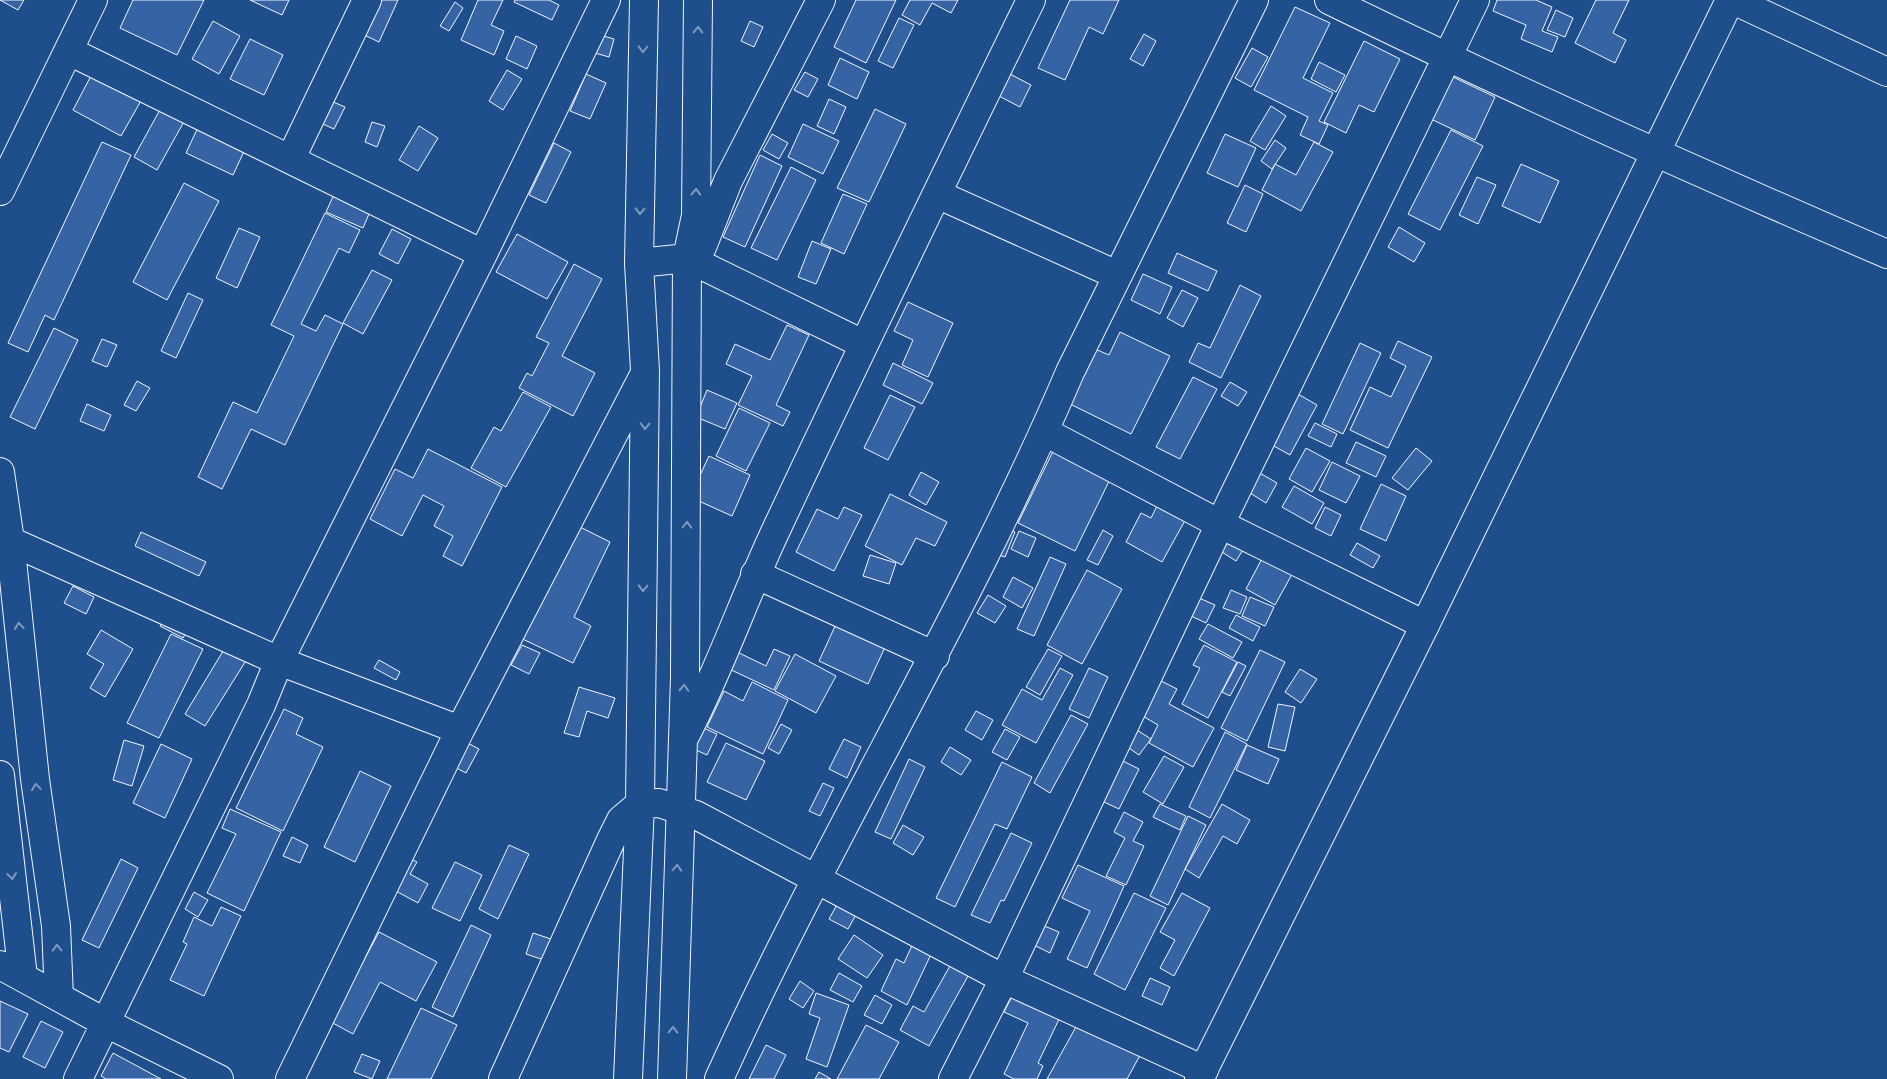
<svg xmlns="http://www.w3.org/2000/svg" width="1887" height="1079" font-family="'Fira Sans Condensed',sans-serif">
<rect width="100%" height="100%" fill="#1f4e8c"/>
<path fill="#3563a3" stroke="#f2f6ff" d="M 0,0 L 24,0 L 18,10 Z
M 133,0 L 204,0 L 177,55 L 120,28 Z
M 250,0 L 289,0 L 282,15 Z
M 373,0 L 398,0 L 379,42 L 358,32 Z
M 478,0 L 503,0 L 491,25 L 504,31 L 494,55 L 461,40 Z
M 515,0 L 549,0 L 559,5 L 552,20 L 514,2 Z
M 856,0 L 896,0 L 866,63 L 834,47 Z
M 910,0 L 958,0 L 951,13 L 932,3 L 920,25 L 902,15 Z
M 1070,0 L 1119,0 L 1103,34 L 1089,27 L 1065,80 L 1038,68 Z
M 1497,0 L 1536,0 L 1552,7 L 1542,31 L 1558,37 L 1552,52 L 1521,39 L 1526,25 L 1493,11 Z
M 1596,0 L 1629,0 L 1613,33 L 1626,40 L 1615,63 L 1575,43 Z
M 455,2 L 463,8 L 449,31 L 440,26 Z
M 1295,7 L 1330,23 L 1303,78 L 1333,93 L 1319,121 L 1328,125 L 1319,144 L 1300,135 L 1308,117 L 1254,90 Z
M 1556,10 L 1573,18 L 1565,37 L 1547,30 Z
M 899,18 L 914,25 L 893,68 L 878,61 Z
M 213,21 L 240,36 L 219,74 L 192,59 Z
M 750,21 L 763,27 L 754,47 L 741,41 Z
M 593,33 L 614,39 L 609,57 L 588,51 Z
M 1144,34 L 1156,41 L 1143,66 L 1130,59 Z
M 516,36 L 537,46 L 527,69 L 506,59 Z
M 250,39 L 283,55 L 264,95 L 230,79 Z
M 1364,41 L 1400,59 L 1374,112 L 1359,105 L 1346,133 L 1324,122 Z
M 1252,48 L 1268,57 L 1251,87 L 1235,78 Z
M 840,58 L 869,72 L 857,99 L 828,85 Z
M 1319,62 L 1345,75 L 1336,92 L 1311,79 Z
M 1432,67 L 1495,97 L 1475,140 L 1412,110 Z
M 507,70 L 522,79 L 503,110 L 489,101 Z
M 93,72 L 142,99 L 121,136 L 73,110 Z
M 805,72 L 818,79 L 808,97 L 794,90 Z
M 1008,73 L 1031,85 L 1020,107 L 997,95 Z
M 586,74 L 606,83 L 590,119 L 570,111 Z
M 324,98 L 345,107 L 334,129 L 314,120 Z
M 829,99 L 846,107 L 834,134 L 817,126 Z
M 162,106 L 186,118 L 157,170 L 134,157 Z
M 1271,106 L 1286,116 L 1265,150 L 1250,141 Z
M 875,109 L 906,124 L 869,202 L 837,188 Z
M 372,122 L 385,126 L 377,147 L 365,142 Z
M 200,123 L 247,145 L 233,175 L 186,153 Z
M 803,124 L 839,141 L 823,174 L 788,157 Z
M 419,126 L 438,138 L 418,171 L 399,160 Z
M 1451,130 L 1483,146 L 1440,230 L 1408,214 Z
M 772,134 L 788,143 L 779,159 L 763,150 Z
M 1225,134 L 1256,148 L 1238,187 L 1207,173 Z
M 1275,140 L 1286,148 L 1272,169 L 1261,161 Z
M 102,142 L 131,155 L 54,320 L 45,315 L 28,352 L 8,343 Z
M 1314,142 L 1333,152 L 1301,211 L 1262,190 L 1275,164 L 1296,175 Z
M 554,143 L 571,152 L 546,203 L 529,195 Z
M 760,155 L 782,166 L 745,247 L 723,237 Z
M 1521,164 L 1559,181 L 1540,223 L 1502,206 Z
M 791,167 L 816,180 L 777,260 L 751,248 Z
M 1477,177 L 1496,185 L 1478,224 L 1459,215 Z
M 184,183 L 219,201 L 167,300 L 133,282 Z
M 1245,185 L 1263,194 L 1246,232 L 1227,223 Z
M 336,190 L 372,207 L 363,228 L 326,212 Z
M 843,194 L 867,204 L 844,254 L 821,243 Z
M 325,213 L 360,230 L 349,253 L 339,248 L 301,324 L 316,331 L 325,315 L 343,324 L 285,445 L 251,429 L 222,489 L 198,477 L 233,402 L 257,413 L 294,336 L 271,325 Z
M 1399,227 L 1425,243 L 1414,262 L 1388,247 Z
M 239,228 L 260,237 L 237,288 L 216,278 Z
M 392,229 L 411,239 L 398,264 L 379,254 Z
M 517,234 L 568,262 L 547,299 L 496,272 Z
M 812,241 L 831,249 L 816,284 L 798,277 Z
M 1177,253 L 1217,271 L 1208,291 L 1168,273 Z
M 574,264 L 602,279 L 562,356 L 595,373 L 573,416 L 519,388 L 527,373 L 532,376 L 549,343 L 536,337 Z
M 372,270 L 392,280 L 363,334 L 343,323 Z
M 1143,274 L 1172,287 L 1160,314 L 1131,300 Z
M 1240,285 L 1261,296 L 1221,378 L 1189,362 L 1198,343 L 1210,348 Z
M 1182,290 L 1198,298 L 1183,327 L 1167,318 Z
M 188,293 L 203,300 L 176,358 L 161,351 Z
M 908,302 L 953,323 L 928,377 L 902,365 L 913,340 L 894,331 Z
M 787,325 L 809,335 L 776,405 L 790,412 L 783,426 L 738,405 L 752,376 L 726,364 L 735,344 L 770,360 Z
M 54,328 L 78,340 L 35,429 L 10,417 Z
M 1120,332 L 1170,356 L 1131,434 L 1068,403 L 1095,349 L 1109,355 Z
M 102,339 L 117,345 L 107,367 L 92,361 Z
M 1398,341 L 1432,357 L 1388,448 L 1350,430 L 1370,387 L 1391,397 L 1406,366 L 1390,358 Z
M 1360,343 L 1381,353 L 1343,434 L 1322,424 Z
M 893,363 L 933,383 L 922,404 L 883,385 Z
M 1193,377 L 1217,389 L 1180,459 L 1156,447 Z
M 137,381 L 150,388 L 136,411 L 124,405 Z
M 1230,382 L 1247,392 L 1238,406 L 1221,396 Z
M 707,390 L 737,403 L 725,429 L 696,417 Z
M 1291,390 L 1317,405 L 1290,455 L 1263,440 Z
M 523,392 L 551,407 L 506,487 L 471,468 L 494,427 L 501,431 Z
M 890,395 L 915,407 L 888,460 L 864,448 Z
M 87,404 L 111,415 L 104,431 L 80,421 Z
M 739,408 L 770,423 L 746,471 L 716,456 Z
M 1315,423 L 1337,434 L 1331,447 L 1308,436 Z
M 1058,441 L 1115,469 L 1075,551 L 1018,523 Z
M 1356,442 L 1386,456 L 1376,477 L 1346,463 Z
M 1306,448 L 1330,461 L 1312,492 L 1289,479 Z
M 1416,448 L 1432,461 L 1408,490 L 1392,478 Z
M 428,449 L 502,487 L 462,566 L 443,556 L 453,536 L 434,526 L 444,506 L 423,495 L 402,536 L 370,519 L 395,469 L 413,478 Z
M 709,456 L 750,475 L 732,516 L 690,497 Z
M 1332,462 L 1360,476 L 1346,503 L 1319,490 Z
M 921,472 L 939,482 L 926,505 L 909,495 Z
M 1258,472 L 1277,483 L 1266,503 L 1247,491 Z
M 1381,484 L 1406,496 L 1386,541 L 1360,529 Z
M 1294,486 L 1324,503 L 1312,524 L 1282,507 Z
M 890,494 L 947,522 L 935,546 L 916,538 L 902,565 L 865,546 Z
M 1160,500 L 1188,515 L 1162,562 L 1126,542 L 1141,513 L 1151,518 Z
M 844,507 L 862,515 L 834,571 L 796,552 L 817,509 L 838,519 Z
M 1325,507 L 1341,515 L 1331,536 L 1315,528 Z
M 574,524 L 610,542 L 574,617 L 591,626 L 573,663 L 512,634 Z
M 1000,527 L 1015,532 L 1005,557 L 991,552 Z
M 1103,530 L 1113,536 L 1098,565 L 1087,560 Z
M 1019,531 L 1036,538 L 1028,557 L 1011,549 Z
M 141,532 L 206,562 L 199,576 L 135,546 Z
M 1233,533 L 1248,542 L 1236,561 L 1222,552 Z
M 1357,543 L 1380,556 L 1373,568 L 1350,555 Z
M 1266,551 L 1296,567 L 1275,605 L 1246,589 Z
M 870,555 L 896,563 L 889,584 L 863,576 Z
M 1050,557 L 1066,564 L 1034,636 L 1017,629 Z
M 1087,570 L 1122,589 L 1082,664 L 1047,645 Z
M 1013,577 L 1033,588 L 1022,608 L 1003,597 Z
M 73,586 L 94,597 L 86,614 L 64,603 Z
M 1231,590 L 1247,597 L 1240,614 L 1223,608 Z
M 988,595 L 1006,606 L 995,623 L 977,613 Z
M 1250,597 L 1274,607 L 1265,626 L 1242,616 Z
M 1199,598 L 1215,605 L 1206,623 L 1191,616 Z
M 168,612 L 190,625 L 183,638 L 160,626 Z
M 1236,615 L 1260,627 L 1253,641 L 1229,628 Z
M 837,622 L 886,645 L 868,684 L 819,661 Z
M 1208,624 L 1242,642 L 1233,658 L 1199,639 Z
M 101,630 L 133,649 L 105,697 L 90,688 L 104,664 L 87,654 Z
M 171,634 L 203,649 L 159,738 L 127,723 Z
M 231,638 L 252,651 L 205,726 L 185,714 Z
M 522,645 L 540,653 L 529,674 L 511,665 Z
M 1204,645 L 1237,662 L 1208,718 L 1182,704 L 1200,668 L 1193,665 Z
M 774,649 L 790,656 L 774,690 L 727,668 L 735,651 L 766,666 Z
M 1048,649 L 1062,656 L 1040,695 L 1026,687 Z
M 1260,650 L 1285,662 L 1247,741 L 1221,728 Z
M 795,654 L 836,676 L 816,713 L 775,691 Z
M 379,660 L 400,672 L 396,680 L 374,668 Z
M 1238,662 L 1246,666 L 1230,696 L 1222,692 Z
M 1060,668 L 1073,675 L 1036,743 L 1002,725 L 1022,689 L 1042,700 Z
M 1089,668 L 1108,677 L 1089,718 L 1069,709 Z
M 1300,669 L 1317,679 L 1301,703 L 1285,692 Z
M 1159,680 L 1177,689 L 1169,704 L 1214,728 L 1193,767 L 1149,743 L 1158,725 L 1141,715 Z
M 752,682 L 788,700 L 763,754 L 707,727 L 724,691 L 743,701 Z
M 579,687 L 615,698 L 608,718 L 587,711 L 579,737 L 564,733 Z
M 1278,704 L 1295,707 L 1285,751 L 1268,747 Z
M 284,709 L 303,718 L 296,734 L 323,747 L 283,831 L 236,808 Z
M 976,711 L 993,720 L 982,740 L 965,730 Z
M 1071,715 L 1088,724 L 1050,793 L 1034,783 Z
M 781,724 L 792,730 L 779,754 L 768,748 Z
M 697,725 L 717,734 L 707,755 L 687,746 Z
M 1005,729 L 1020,737 L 1007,760 L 992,752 Z
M 1137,730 L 1151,739 L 1139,755 L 1126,746 Z
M 1225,732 L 1247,744 L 1210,818 L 1189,807 Z
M 460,739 L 479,749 L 466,773 L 447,763 Z
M 844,739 L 861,747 L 847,778 L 829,769 Z
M 124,740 L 144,746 L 132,786 L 113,780 Z
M 726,743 L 765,761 L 746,800 L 707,782 Z
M 161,744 L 192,759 L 165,818 L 133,803 Z
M 1247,745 L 1279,759 L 1268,784 L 1236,770 Z
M 950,747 L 971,760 L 961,775 L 941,762 Z
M 1164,756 L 1184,767 L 1163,804 L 1143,792 Z
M 909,759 L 925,767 L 891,839 L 875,832 Z
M 1121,760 L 1139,769 L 1119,809 L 1102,801 Z
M 1002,762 L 1032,777 L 1007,829 L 995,824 L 955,907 L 936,898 Z
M 360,771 L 391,786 L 355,862 L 324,847 Z
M 823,783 L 834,788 L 820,816 L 809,811 Z
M 1160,804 L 1186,816 L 1180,830 L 1153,817 Z
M 1222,804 L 1250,820 L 1237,844 L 1223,836 L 1199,878 L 1185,869 Z
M 230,809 L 281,832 L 244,911 L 207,893 L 236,834 L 222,828 Z
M 1124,812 L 1143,822 L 1133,841 L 1144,846 L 1126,885 L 1106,876 L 1125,838 L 1114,832 Z
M 1188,816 L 1206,825 L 1168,905 L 1150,896 Z
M 903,825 L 924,837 L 913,855 L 893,843 Z
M 1011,833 L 1032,843 L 1004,901 L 1001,900 L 990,923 L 971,915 Z
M 292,837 L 308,845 L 300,863 L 283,856 Z
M 509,845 L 529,854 L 498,919 L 479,909 Z
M 399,853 L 417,862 L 410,874 L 428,884 L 418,903 L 383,884 Z
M 121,859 L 138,868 L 99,948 L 82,940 Z
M 455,862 L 482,875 L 460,921 L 432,908 Z
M 1078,865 L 1124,886 L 1087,968 L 1067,959 L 1090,911 L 1062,898 Z
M 194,892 L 208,900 L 198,917 L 185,909 Z
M 1134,893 L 1166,908 L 1125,990 L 1094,974 Z
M 1182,893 L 1210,908 L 1174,976 L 1160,968 L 1175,940 L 1160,932 Z
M 839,901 L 858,911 L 848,929 L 829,919 Z
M 221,907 L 241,916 L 204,996 L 170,980 L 187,944 L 183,942 L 194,917 L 212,926 Z
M 471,925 L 491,935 L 453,1017 L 432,1007 Z
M 1042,925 L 1059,932 L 1050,953 L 1034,945 Z
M 379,932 L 437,962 L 416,1001 L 380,982 L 353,1034 L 331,1022 Z
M 533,933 L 551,939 L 544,960 L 526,954 Z
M 854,935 L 883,955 L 867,978 L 838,959 Z
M 915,939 L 934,948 L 907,1005 L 881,991 L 896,959 L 904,963 Z
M 955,957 L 973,967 L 929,1046 L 900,1030 L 913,1006 L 924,1012 Z
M 839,973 L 862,986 L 853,1002 L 830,990 Z
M 1150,978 L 1170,987 L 1162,1005 L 1142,996 Z
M 800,981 L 814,991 L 803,1008 L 789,999 Z
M 1016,988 L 1063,1011 L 1038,1063 L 1043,1066 L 1037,1079 L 1014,1079 L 1004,1074 L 1028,1023 L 1004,1012 Z
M 816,993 L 849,1005 L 827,1067 L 806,1059 L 820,1018 L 809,1014 Z
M 875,995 L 892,1005 L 882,1024 L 864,1015 Z
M 0,1001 L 28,1014 L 9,1052 L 0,1048 Z
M 421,1008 L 457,1025 L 431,1079 L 387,1079 Z
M 1082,1016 L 1143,1050 L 1127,1079 L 1047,1079 Z
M 41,1021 L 63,1032 L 45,1068 L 23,1057 Z
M 866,1025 L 899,1042 L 879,1079 L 837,1079 Z
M 766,1045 L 786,1055 L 774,1079 L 749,1079 Z
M 113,1053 L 161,1079 L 106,1079 L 101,1076 Z
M 362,1054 L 380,1061 L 372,1079 L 354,1072 Z
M 819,1072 L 831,1079 L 815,1079 Z"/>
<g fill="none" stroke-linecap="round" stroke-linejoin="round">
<defs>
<path id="street" d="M 1329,0 C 1513,90 1699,173 1887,254
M 1733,0 L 1887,72
M 69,51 L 483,254
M 291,158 L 367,0
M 937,194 L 1117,275
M 702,247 L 728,181 L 821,0
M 639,263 L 687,258 L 863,344
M 1045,432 L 1220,524 L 1425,625
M 0,472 L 10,541 L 35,779 L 56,926 L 59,997
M 10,541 L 279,661 L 460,730
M 755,574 L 935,656
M 685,736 C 720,669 744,598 776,530 C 859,353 945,176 1031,0
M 0,775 L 23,977
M 0,965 L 106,1023 L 219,1079
M 78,1079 L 261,705 L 279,661 L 483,254 L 606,0
M 290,1079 L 460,730 L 643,377
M 503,1079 L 611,840 L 621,820 L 640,804 L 659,803 L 696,815 L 1004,979 L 1204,1070
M 628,1079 L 640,804 L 645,371 L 639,263 L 644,0
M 672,1079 L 685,677 L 687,258 L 696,215 L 698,0
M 719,1079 C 827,839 967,614 1070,372 L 1254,0
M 953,1079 L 1004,979 L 1220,524 L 1475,0"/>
<path id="secondary" d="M 0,191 L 93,0
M 1199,1079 L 1425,625 L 1730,0"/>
</defs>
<use href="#street" stroke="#f2f6ff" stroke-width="30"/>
<use href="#secondary" stroke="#f2f6ff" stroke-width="30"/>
<use href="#street" stroke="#1f4e8c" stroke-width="28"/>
<use href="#secondary" stroke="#1f4e8c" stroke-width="28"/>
</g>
<defs><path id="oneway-chevron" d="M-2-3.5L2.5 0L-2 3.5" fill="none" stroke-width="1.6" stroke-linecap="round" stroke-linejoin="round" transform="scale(1.25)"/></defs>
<g stroke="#7e9ac0">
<use href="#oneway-chevron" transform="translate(698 30) rotate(-89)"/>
<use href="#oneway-chevron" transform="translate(643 49) rotate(91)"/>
<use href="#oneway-chevron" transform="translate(696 192) rotate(-89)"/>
<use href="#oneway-chevron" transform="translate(640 211) rotate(91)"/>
<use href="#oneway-chevron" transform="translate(645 426) rotate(91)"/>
<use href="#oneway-chevron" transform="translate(687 525) rotate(-89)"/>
<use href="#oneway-chevron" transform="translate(643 588) rotate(91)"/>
<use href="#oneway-chevron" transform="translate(19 626) rotate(-96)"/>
<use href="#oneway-chevron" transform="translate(684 688) rotate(-87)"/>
<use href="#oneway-chevron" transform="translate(36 787) rotate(-98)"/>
<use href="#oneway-chevron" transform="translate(677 868) rotate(-88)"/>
<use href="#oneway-chevron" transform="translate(12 876) rotate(83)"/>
<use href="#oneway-chevron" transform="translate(57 948) rotate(-92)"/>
<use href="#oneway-chevron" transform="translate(673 1030) rotate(-88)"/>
</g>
</svg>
